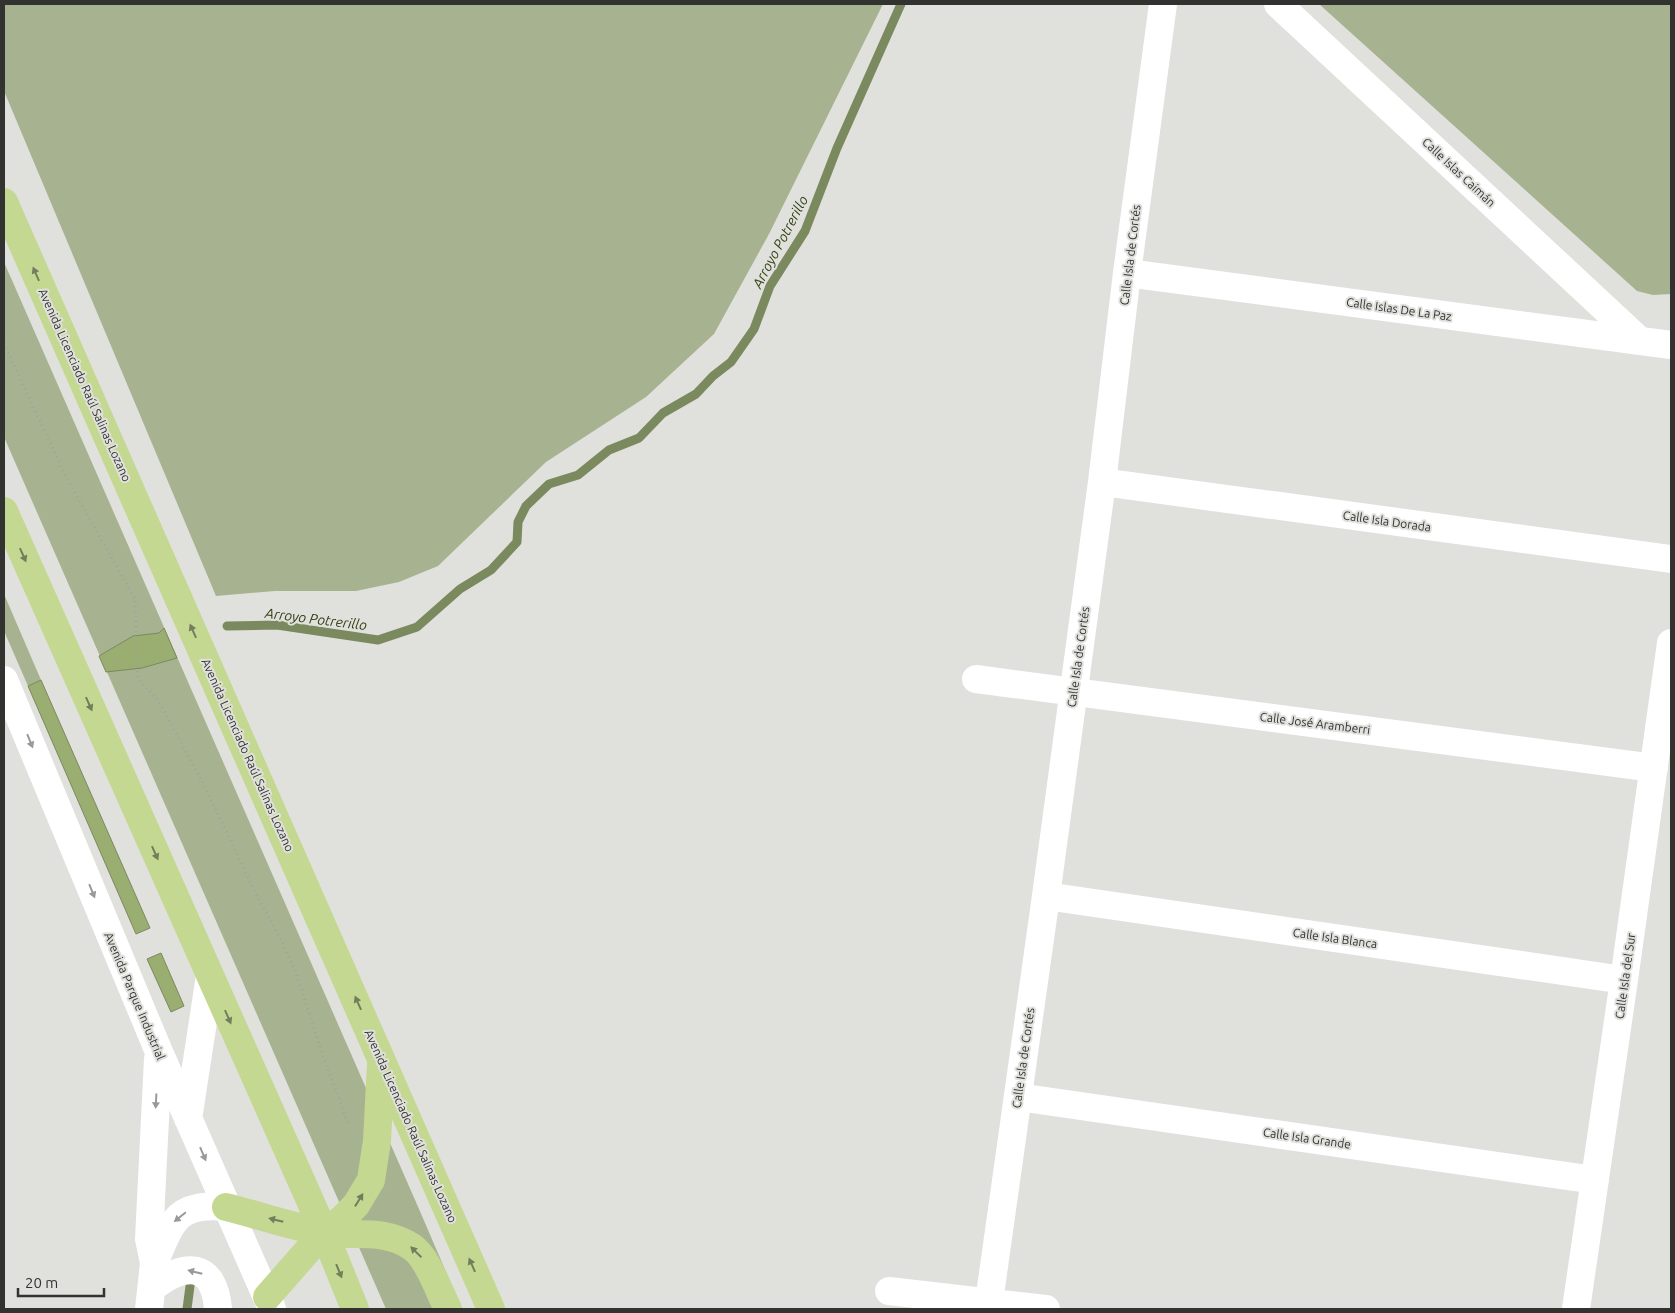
<svg xmlns="http://www.w3.org/2000/svg" width="1675" height="1313" font-family="Ubuntu,sans-serif">
<rect width="100%" height="100%" fill="#e0e1dd"/>
<path fill="#a7b390" d="M 4,4 L 883,4 L 769,234 L 714,334 L 646,397 L 546,462 L 438,566 L 399,582 L 356,591 L 275,591 L 216,596 L 4,91 Z
M 1319,4 L 1671,4 L 1671,294 L 1653,295 L 1637,291 Z
M 4,262 L 419,1209 L 462,1309 L 386,1309 L 4,437 Z
M 4,594 L 41,680 L 28,686 L 4,631 Z"/>
<path fill="#9aae72" stroke="#7b895e" d="M 164,628 L 177,658 L 142,668 L 106,672 L 99,656 L 133,636 L 159,633 Z
M 41,680 L 150,928 L 136,934 L 28,686 Z
M 161,953 L 184,1006 L 171,1012 L 147,959 Z"/>
<g fill="none" stroke-linecap="round" stroke-linejoin="round">
<path stroke="#7b895e" stroke-width="9" d="M 227,626 L 277,625 L 378,640 L 417,627 L 460,589 L 491,570 L 517,542 L 518,522 L 526,506 L 549,484 L 578,475 L 609,450 L 639,438 L 663,413 L 696,394 L 713,376 L 731,362 L 754,329 L 770,286 L 805,231 L 837,148 L 901,4
M 187,1309 L 190,1286"/>
<path stroke="#a1a29f" stroke-width="3" stroke-dasharray="1 4" stroke-linecap="butt" d="M 4,343 L 64,473 L 135,599 L 138,679 L 158,700 L 205,787 L 254,890 L 284,946 L 295,970 L 325,1061 L 348,1123"/>
<path stroke="#fff" stroke-width="28" d="M 1278,4 L 1640,341
M 1127,273 L 1671,345
M 1102,482 L 1671,559
M 976,679 L 1654,768
M 4,680 L 159,1052 L 272,1309
M 1046,896 L 1624,980
M 1018,1097 L 1595,1180
M 188,1119 L 210,976
M 154,1263 C 160,1251 166,1231 175,1221 C 186,1206 209,1205 226,1207
M 152,1288 C 184,1262 214,1261 218,1309
M 889,1291 L 1046,1309
M 149,1309 L 154,1263 L 149,1239 L 158,1059
M 988,1309 L 1046,896 L 1102,482 L 1127,273 L 1163,4
M 1576,1309 L 1624,980 L 1671,643"/>
<path stroke="#c4d891" stroke-width="28" d="M 4,202 L 491,1309
M 4,511 L 324,1232 L 355,1309
M 226,1207 C 258,1215 290,1226 322,1232 C 353,1238 382,1227 412,1247 C 428,1258 439,1292 448,1309
M 267,1297 L 324,1232 L 341,1220 L 356,1205 L 371,1180 L 377,1141 L 381,1064"/>
</g>
<defs><path id="oneway-solid" d="M-6-.8H1V-3.2L6.5 0L1 3.2V.8H-6Z" transform="scale(1.25)"/></defs>
<g fill="#747d5c">
<use href="#oneway-solid" transform="translate(36 274) rotate(-114)"/>
<use href="#oneway-solid" transform="translate(23 555) rotate(66)"/>
<use href="#oneway-solid" transform="translate(193 631) rotate(-114)"/>
<use href="#oneway-solid" transform="translate(89 704) rotate(66)"/>
<use href="#oneway-solid" transform="translate(155 853) rotate(66)"/>
<use href="#oneway-solid" transform="translate(358 1003) rotate(-114)"/>
<use href="#oneway-solid" transform="translate(228 1017) rotate(66)"/>
<use href="#oneway-solid" transform="translate(359 1200) rotate(-58)"/>
<use href="#oneway-solid" transform="translate(276 1220) rotate(-166)"/>
<use href="#oneway-solid" transform="translate(416 1252) rotate(-136)"/>
<use href="#oneway-solid" transform="translate(472 1265) rotate(-114)"/>
<use href="#oneway-solid" transform="translate(339 1271) rotate(68)"/>
</g>
<g fill="#989998">
<use href="#oneway-solid" transform="translate(30 741) rotate(68)"/>
<use href="#oneway-solid" transform="translate(92 891) rotate(68)"/>
<use href="#oneway-solid" transform="translate(156 1101) rotate(93)"/>
<use href="#oneway-solid" transform="translate(203 1154) rotate(67)"/>
<use href="#oneway-solid" transform="translate(180 1217) rotate(141)"/>
<use href="#oneway-solid" transform="translate(195 1272) rotate(-166)"/>
</g>
<g text-anchor="middle" dominant-baseline="central" stroke-width="4" stroke-linejoin="round" paint-order="stroke">
<g font-size="12" fill="#323331" stroke="#e0e1dd">
<text transform="translate(1459 172) rotate(43)">Calle Islas Caimán</text>
<text transform="translate(1130 255) rotate(-83)">Calle Isla de Cortés</text>
<text transform="translate(1399 309) rotate(8)">Calle Islas De La Paz</text>
<text transform="translate(85 385) rotate(66)">Avenida Licenciado Raúl Salinas Lozano</text>
<text transform="translate(1387 521) rotate(8)">Calle Isla Dorada</text>
<text transform="translate(1078 657) rotate(-82)">Calle Isla de Cortés</text>
<text transform="translate(1315 723) rotate(7)">Calle José Aramberri</text>
<text transform="translate(248 755) rotate(66)">Avenida Licenciado Raúl Salinas Lozano</text>
<text transform="translate(1335 938) rotate(8)">Calle Isla Blanca</text>
<text transform="translate(1625 976) rotate(-82)">Calle Isla del Sur</text>
<text transform="translate(135 996) rotate(67)">Avenida Parque Industrial</text>
<text transform="translate(1023 1058) rotate(-82)">Calle Isla de Cortés</text>
<text transform="translate(411 1126) rotate(66)">Avenida Licenciado Raúl Salinas Lozano</text>
<text transform="translate(1307 1138) rotate(8)">Calle Isla Grande</text>
</g>
<g font-size="14" font-style="italic" fill="#334013" stroke="#e0e1dd">
<text transform="translate(780 242) rotate(-62)">Arroyo Potrerillo</text>
<text transform="translate(316 619) rotate(7)">Arroyo Potrerillo</text>
</g>
</g>
<rect width="1675" height="1313" fill="none" stroke="#323331" stroke-width="10"/>
<path d="M18 1288v8h86v-8" fill="none" stroke="#323331" stroke-width="2.5"/>
<text x="25" y="1288" font-size="15" fill="#323331" stroke="#e0e1dd" stroke-width="4" paint-order="stroke">20 m</text>
</svg>
